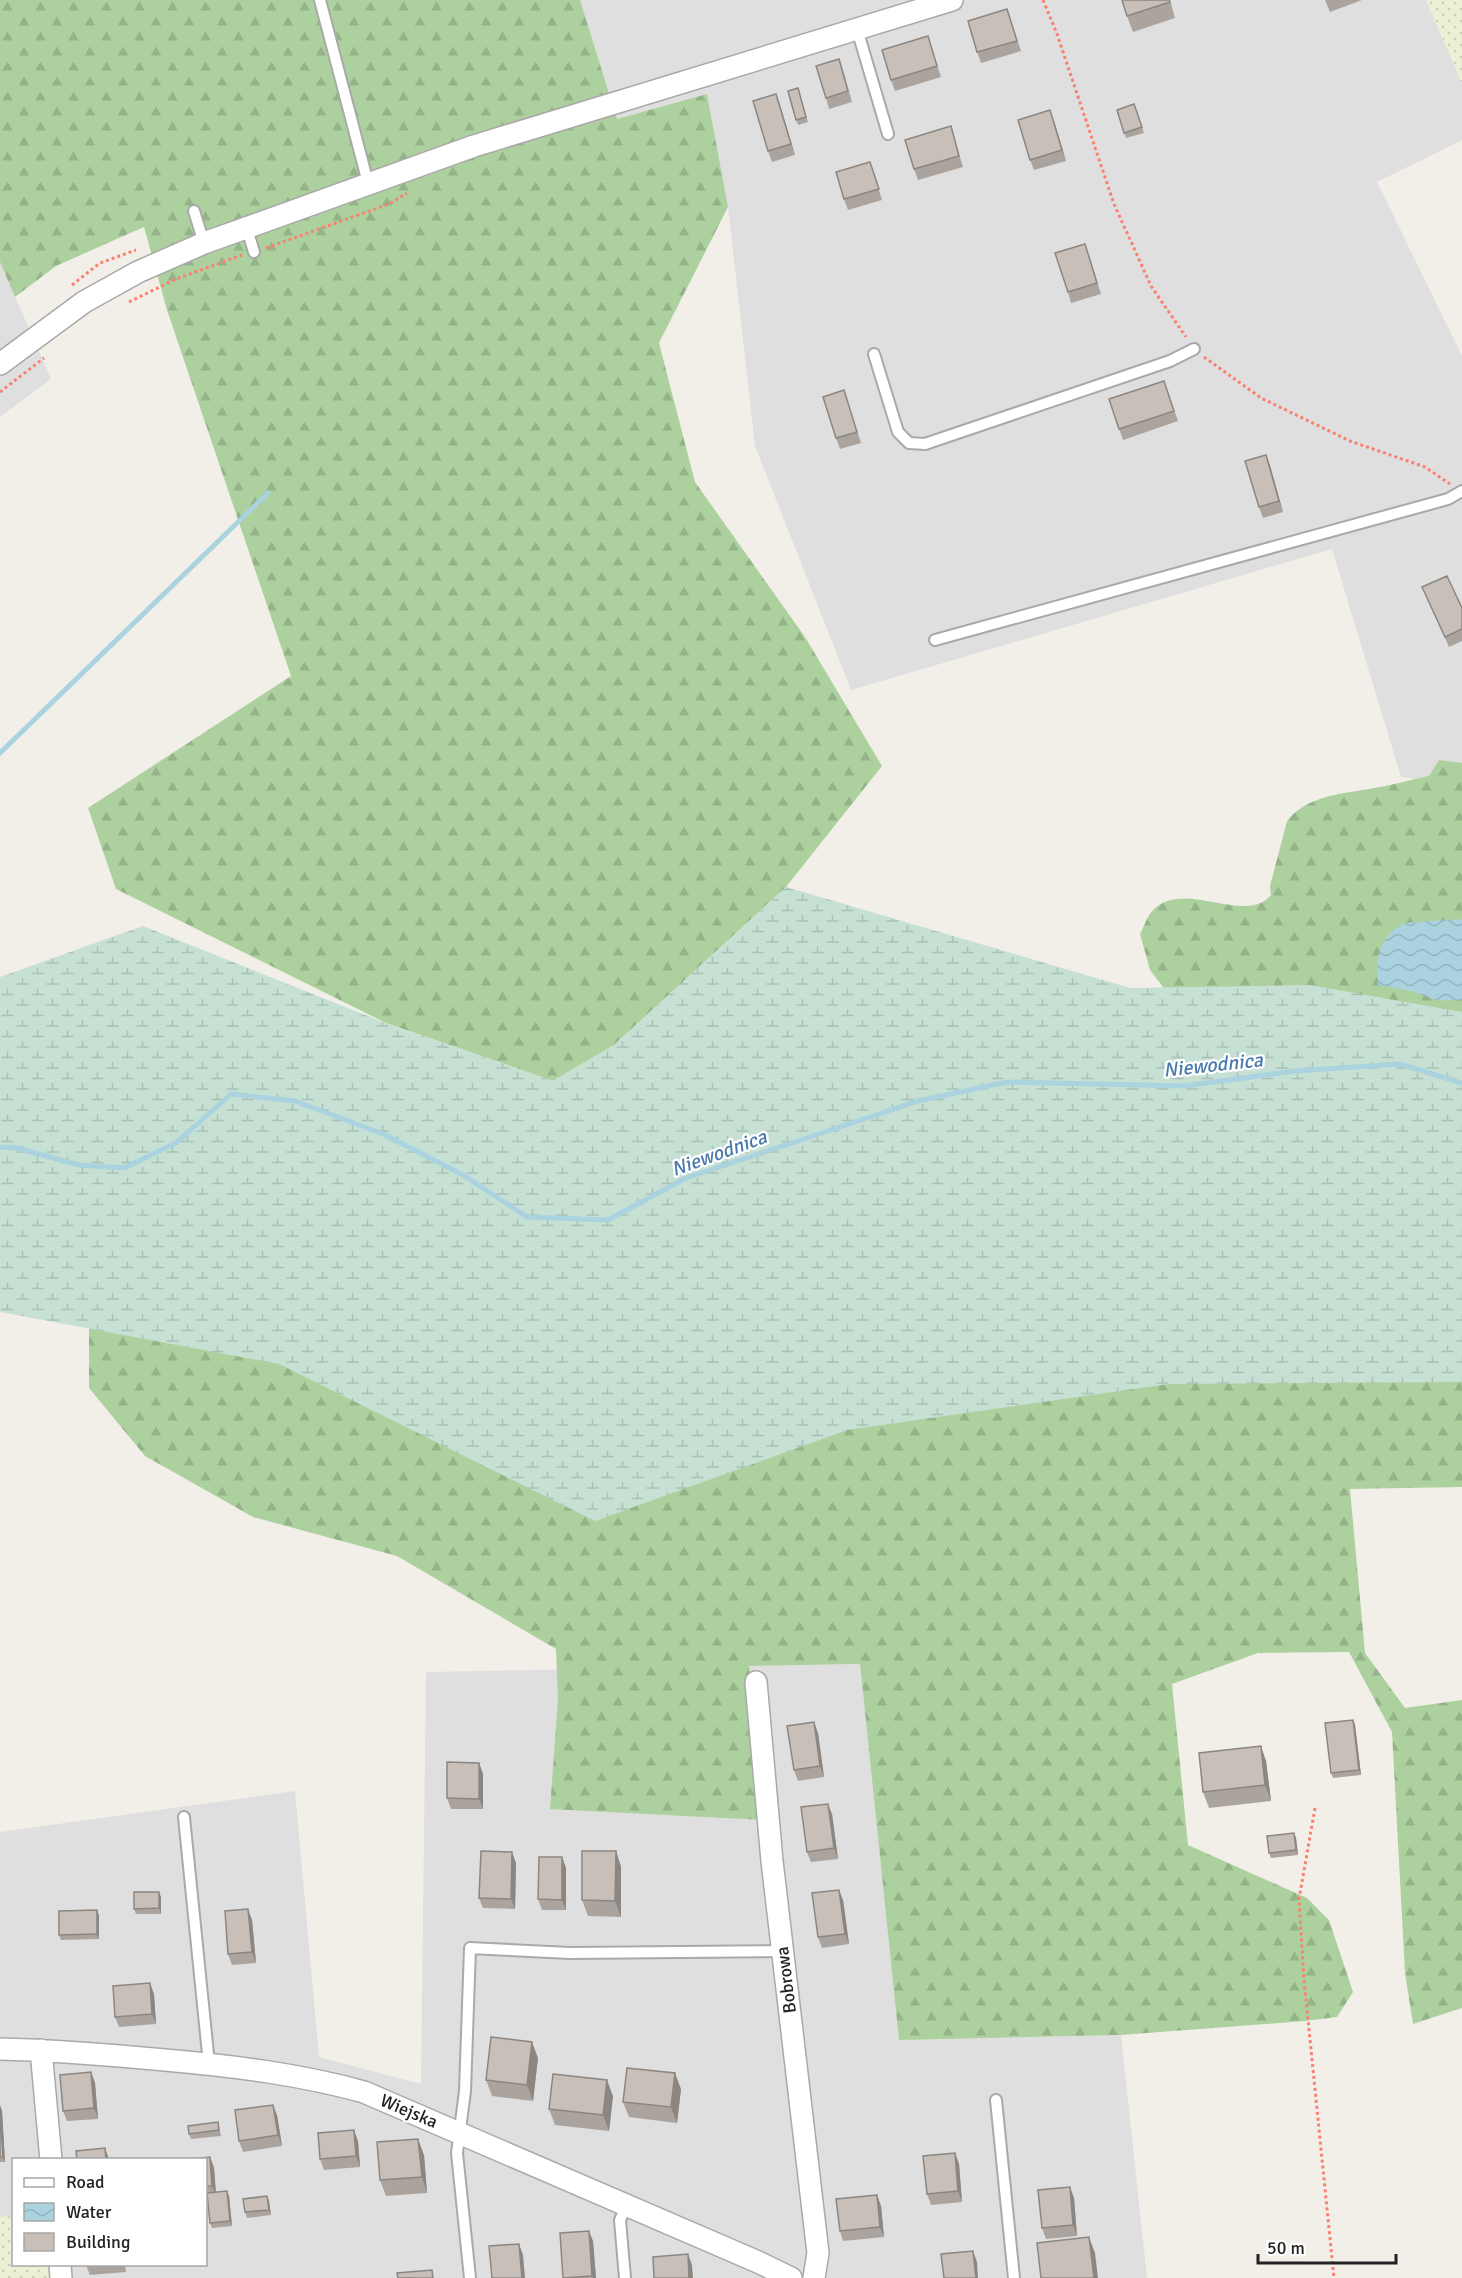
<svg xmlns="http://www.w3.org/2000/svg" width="1462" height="2278" font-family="Signika,sans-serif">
<defs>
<pattern id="farmland-dots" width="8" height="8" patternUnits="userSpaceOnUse" patternTransform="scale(1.5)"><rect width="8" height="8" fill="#eef0d5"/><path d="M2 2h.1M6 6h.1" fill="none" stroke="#ccceb7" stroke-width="1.8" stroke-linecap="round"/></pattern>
<pattern id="forest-firs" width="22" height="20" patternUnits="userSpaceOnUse" patternTransform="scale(1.5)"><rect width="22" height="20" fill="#add19e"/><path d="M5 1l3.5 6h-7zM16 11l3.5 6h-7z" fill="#95b388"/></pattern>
<pattern id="wetland-marsh" width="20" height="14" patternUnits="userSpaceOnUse" patternTransform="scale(1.5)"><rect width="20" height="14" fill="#c6e0d4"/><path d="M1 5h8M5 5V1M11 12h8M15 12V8" fill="none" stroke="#aac0b6"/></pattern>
<pattern id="water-waves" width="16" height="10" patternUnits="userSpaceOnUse" patternTransform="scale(1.5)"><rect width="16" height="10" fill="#aad3df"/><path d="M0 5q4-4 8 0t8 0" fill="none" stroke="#92b5bf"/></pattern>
</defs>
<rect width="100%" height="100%" fill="#f2efe9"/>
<path fill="#e0dfdf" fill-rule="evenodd" d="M 580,0 L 1426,0 L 1462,83 L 1462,140 L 1377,182 L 1462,356 L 1462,784 L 1401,777 L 1332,549 L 851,690 L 755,446 L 728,207 L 707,95 L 617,119 Z
M 0,262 L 51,379 L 0,417 Z
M 860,1664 L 899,2039 L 1121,2035 L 1147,2278 L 0,2278 L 0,1832 L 295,1791 L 319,2057 L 421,2084 L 426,1672 ZM 14,2160 L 206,2160 L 206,2264 L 14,2264 Z"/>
<path fill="url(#farmland-dots)" d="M 1426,0 L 1462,0 L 1462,83 Z
M 13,2216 L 14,2264 L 48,2265 L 49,2278 L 0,2278 L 0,2217 Z"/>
<path fill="url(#forest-firs)" d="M 0,0 L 580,0 L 617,119 L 707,94 L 728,207 L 659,343 L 695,482 L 805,637 L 882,766 L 786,887 L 614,1045 L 553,1081 L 386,1023 L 116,889 L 88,808 L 291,676 L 167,310 L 144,227 L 56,266 L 15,297 L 0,262 Z
M 1439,760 L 1462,763 L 1462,1043 L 1172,999 L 1150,970 L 1140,934 C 1144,927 1147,916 1153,910 C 1185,878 1245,926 1271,895 L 1270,886 L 1287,821 C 1306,796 1341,794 1369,789 C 1389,786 1409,780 1429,776 Z
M 1462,1238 L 1462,1487 L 1350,1489 L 1365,1653 L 1405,1708 L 1462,1700 L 1462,2008 L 1413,2024 L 1405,1973 L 1392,1732 L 1349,1652 L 1258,1653 L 1172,1684 L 1188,1845 L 1307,1898 L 1329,1920 L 1353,1992 L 1337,2017 L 1305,2021 L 1121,2035 L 899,2040 L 860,1664 L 749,1666 L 763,1820 L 550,1809 L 558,1699 L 556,1649 L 397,1556 L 253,1517 L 145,1456 L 89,1388 L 89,1298 Z"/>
<path fill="url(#wetland-marsh)" d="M 786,887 L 1130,988 L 1310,985 L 1462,1012 L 1462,1382 L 1169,1384 L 847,1430 L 595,1521 L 279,1364 L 0,1312 L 0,977 L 143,926 L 388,1024 L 553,1081 L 614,1045 Z"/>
<path fill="url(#water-waves)" d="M 1460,919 L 1462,920 L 1462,1000 L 1436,1000 L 1411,991 L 1378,985 C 1376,957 1378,937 1405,923 Z"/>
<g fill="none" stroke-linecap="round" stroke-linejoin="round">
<path stroke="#aad3df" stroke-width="5" d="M 0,753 L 268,493
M 0,1147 L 17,1148 L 79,1165 L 124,1168 L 176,1143 L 231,1094 L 295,1101 L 383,1134 L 463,1175 L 527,1217 L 608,1220 L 686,1178 L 918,1101 L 1007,1082 L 1184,1086 L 1295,1071 L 1400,1064 L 1462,1083"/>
<defs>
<path id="service" d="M 320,0 L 368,183
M 857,29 L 888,134
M 194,211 L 204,243
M 247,229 L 254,252
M 874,354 L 898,432 L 909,443 L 925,444 L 1170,361 L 1194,349
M 935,640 L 1448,499 L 1462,491
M 184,1817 L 209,2064
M 996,2100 L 1014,2278
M 470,2278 L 457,2153 L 465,2091 L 470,1948 L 570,1953 L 783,1951
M 625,2278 L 620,2220 L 627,2205"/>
<path id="minor" d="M 0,364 L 84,302 L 138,272 L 204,243 L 474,146 L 952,0
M 756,1682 L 772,1861 L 818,2253 L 814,2278
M 0,2049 C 55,2050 110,2055 165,2060 C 233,2066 299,2074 364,2092 L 758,2262 L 791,2278
M 41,2050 L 51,2160
M 60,2264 L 61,2278"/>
</defs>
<use href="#service" stroke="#a9a9a9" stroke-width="14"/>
<use href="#minor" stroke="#a9a9a9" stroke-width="24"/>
<path stroke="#fa8072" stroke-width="3" stroke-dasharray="3 3" stroke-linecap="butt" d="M 1043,0 L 1057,34 L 1114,204 L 1151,286 L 1186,337
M 266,248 L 389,204 L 407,193
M 72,285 L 100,263 L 136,250
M 129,302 L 176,279 L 242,255
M 1204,357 L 1261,398 L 1350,441 L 1425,467 L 1450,484
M 0,392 L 44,358
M 1315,1808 L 1299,1899 L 1304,1980 L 1334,2278"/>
<use href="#service" stroke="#fff" stroke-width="10"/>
<use href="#minor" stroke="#fff" stroke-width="21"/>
</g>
<path fill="#aba49e" d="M 1170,0 L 1175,18 L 1133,32 L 1127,16 Z
M 1325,0 L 1362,0 L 1330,12 Z
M 1011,20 L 1021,51 L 981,63 L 977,52 Z
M 928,36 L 941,77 L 895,91 L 891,80 Z
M 843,70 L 852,102 L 829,109 L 826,98 Z
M 798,88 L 808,122 L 798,125 L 788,91 Z
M 776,94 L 795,155 L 772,162 L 768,151 Z
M 1134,104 L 1144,133 L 1126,138 L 1117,110 Z
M 1054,121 L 1066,161 L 1034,170 L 1030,160 Z
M 954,137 L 963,167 L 918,180 L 914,169 Z
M 870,162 L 882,200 L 848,210 L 844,199 Z
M 1089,255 L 1101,294 L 1071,303 L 1068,292 Z
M 1164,381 L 1178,421 L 1123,440 L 1109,399 Z
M 844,390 L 861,443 L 840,449 L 836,438 Z
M 1266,455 L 1283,512 L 1263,518 L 1259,507 Z
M 1422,587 L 1462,608 L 1462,641 L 1449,647 Z
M 1353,1720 L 1355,1725 L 1361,1775 L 1333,1778 L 1331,1773 Z
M 818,1733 L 824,1777 L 798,1781 L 794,1770 Z
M 1266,1761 L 1271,1801 L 1209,1808 L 1203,1792 Z
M 479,1763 L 483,1774 L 483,1809 L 451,1809 L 447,1798 Z
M 832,1814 L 838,1859 L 811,1862 L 807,1852 Z
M 1294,1833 L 1296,1838 L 1298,1855 L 1271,1858 L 1269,1853 Z
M 616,1851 L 621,1867 L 621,1917 L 588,1916 L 582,1900 Z
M 562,1857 L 566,1868 L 566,1910 L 542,1910 L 538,1899 Z
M 516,1863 L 515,1909 L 483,1908 L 479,1898 Z
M 161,1897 L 161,1914 L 136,1914 L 134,1909 Z
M 843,1900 L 849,1944 L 822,1948 L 818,1937 Z
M 99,1915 L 99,1939 L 61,1940 L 59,1935 Z
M 252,1920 L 256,1963 L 232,1965 L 228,1954 Z
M 154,1994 L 156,2024 L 119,2027 L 115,2017 Z
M 538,2058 L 533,2101 L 492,2096 L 486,2080 Z
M 91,2072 L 95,2083 L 98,2119 L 67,2121 L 63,2111 Z
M 681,2089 L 677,2123 L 629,2117 L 623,2102 Z
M 613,2096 L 609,2131 L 555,2125 L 549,2109 Z
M 0,2105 L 2,2111 L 5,2162 L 0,2162 Z
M 277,2115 L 282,2146 L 243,2152 L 239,2141 Z
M 218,2122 L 221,2136 L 191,2139 L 189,2134 Z
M 358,2141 L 360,2167 L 324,2170 L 320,2159 Z
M 955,2153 L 959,2164 L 962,2202 L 931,2205 L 927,2194 Z
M 424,2155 L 427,2193 L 386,2196 L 380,2180 Z
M 210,2157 L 214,2168 L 216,2192 L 229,2196 L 232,2226 L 212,2228 L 210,2223 L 207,2197 L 206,2197 L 206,2160 Z
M 877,2195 L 881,2206 L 884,2237 L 843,2241 L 840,2231 Z
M 267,2196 L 269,2201 L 271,2215 L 247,2218 L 245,2212 Z
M 1074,2198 L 1077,2236 L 1046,2239 L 1042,2228 Z
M 593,2241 L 596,2278 L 563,2278 Z
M 86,2265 L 125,2265 L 126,2272 L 90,2275 Z"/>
<path fill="#8b8681" d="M 776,94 L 780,105 L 795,155 L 791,144 Z
M 1050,110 L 1054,121 L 1066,161 L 1062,150 Z
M 1266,455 L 1270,465 L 1283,512 L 1279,501 Z
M 1353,1720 L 1355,1725 L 1361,1775 L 1359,1770 Z
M 814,1722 L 818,1733 L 824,1777 L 820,1766 Z
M 1261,1746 L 1266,1761 L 1271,1801 L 1265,1785 Z
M 479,1763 L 483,1774 L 483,1809 L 479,1799 Z
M 828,1804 L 832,1814 L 838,1859 L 834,1848 Z
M 1294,1833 L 1296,1838 L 1298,1855 L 1296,1850 Z
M 616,1851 L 621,1867 L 621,1917 L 615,1901 Z
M 512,1852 L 516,1863 L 515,1909 L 511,1899 Z
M 562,1857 L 566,1868 L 566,1910 L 562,1900 Z
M 839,1890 L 843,1900 L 849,1944 L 845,1934 Z
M 159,1892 L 161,1897 L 161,1914 L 159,1908 Z
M 248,1909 L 252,1920 L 256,1963 L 252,1952 Z
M 97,1910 L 99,1915 L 99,1939 L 97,1934 Z
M 150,1983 L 154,1994 L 156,2024 L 152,2014 Z
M 532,2042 L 538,2058 L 533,2101 L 527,2085 Z
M 91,2072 L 95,2083 L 98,2119 L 94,2108 Z
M 675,2073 L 681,2089 L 677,2123 L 671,2107 Z
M 607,2080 L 613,2096 L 609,2131 L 603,2115 Z
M 0,2105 L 2,2111 L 5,2162 L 3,2157 Z
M 273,2105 L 277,2115 L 282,2146 L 278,2135 Z
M 354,2130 L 358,2141 L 360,2167 L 356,2156 Z
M 418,2139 L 424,2155 L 427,2193 L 422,2177 Z
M 105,2148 L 109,2159 L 109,2160 L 106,2160 Z
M 955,2153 L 959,2164 L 962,2202 L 958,2191 Z
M 210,2157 L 214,2168 L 216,2196 L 212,2186 Z
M 1070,2187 L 1074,2198 L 1077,2236 L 1073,2225 Z
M 227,2191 L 229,2196 L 232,2226 L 230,2221 Z
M 877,2195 L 881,2206 L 884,2237 L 880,2227 Z
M 267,2196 L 269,2201 L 271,2215 L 269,2210 Z
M 589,2231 L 593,2241 L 596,2278 L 593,2278 L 592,2276 Z
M 1089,2237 L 1095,2253 L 1098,2278 L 1094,2278 Z
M 519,2244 L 523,2255 L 525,2278 L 522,2278 Z
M 973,2251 L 977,2262 L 978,2278 L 976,2278 Z
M 688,2254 L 692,2265 L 693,2278 L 689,2278 Z"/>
<path fill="#c7bfb8" stroke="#8b8681" stroke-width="1.5" d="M 1122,0 L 1169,0 L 1170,2 L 1127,16 Z
M 1007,9 L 1017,41 L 977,52 L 968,21 Z
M 928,36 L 937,66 L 891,80 L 882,50 Z
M 839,59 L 848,91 L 826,98 L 816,66 Z
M 798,88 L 806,117 L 796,120 L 788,91 Z
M 776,94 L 791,144 L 768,151 L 753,101 Z
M 1134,104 L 1142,127 L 1124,133 L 1117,110 Z
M 1050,110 L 1062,150 L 1030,160 L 1018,120 Z
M 951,126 L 959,156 L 914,169 L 905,140 Z
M 870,162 L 879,189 L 844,199 L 836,172 Z
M 1085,244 L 1097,283 L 1068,292 L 1055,253 Z
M 1164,381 L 1174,411 L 1119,429 L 1109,399 Z
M 844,390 L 857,432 L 836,438 L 823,397 Z
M 1266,455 L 1279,501 L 1259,507 L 1245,461 Z
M 1447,576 L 1462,608 L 1462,629 L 1445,637 L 1422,587 Z
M 1353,1720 L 1359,1770 L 1331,1773 L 1325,1723 Z
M 814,1722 L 820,1766 L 794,1770 L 787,1726 Z
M 1261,1746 L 1265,1785 L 1203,1792 L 1199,1753 Z
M 447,1762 L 479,1763 L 479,1799 L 447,1798 Z
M 828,1804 L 834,1848 L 807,1852 L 801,1807 Z
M 1294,1833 L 1296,1850 L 1269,1853 L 1267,1836 Z
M 481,1851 L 512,1852 L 511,1899 L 479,1898 Z
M 582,1851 L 616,1851 L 615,1901 L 582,1900 Z
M 539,1857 L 562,1857 L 562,1900 L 538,1899 Z
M 839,1890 L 845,1934 L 818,1937 L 812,1893 Z
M 134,1892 L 159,1892 L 159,1908 L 134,1909 Z
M 248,1909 L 252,1952 L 228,1954 L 225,1911 Z
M 97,1910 L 97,1934 L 59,1935 L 59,1911 Z
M 150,1983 L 152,2014 L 115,2017 L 113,1986 Z
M 491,2037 L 532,2042 L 527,2085 L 486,2080 Z
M 627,2068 L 675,2073 L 671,2107 L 623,2102 Z
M 91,2072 L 94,2108 L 63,2111 L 60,2075 Z
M 553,2074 L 607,2080 L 603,2115 L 549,2109 Z
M 273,2105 L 278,2135 L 239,2141 L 235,2110 Z
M 0,2107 L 3,2157 L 0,2157 Z
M 218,2122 L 219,2130 L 189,2134 L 188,2126 Z
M 354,2130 L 356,2156 L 320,2159 L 318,2133 Z
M 418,2139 L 422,2177 L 380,2180 L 377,2142 Z
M 105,2148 L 106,2160 L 77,2160 L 76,2151 Z
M 955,2153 L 958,2191 L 927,2194 L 923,2156 Z
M 210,2157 L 212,2186 L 206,2186 L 206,2160 L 180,2160 Z
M 1070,2187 L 1073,2225 L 1042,2228 L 1038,2190 Z
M 227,2191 L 230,2221 L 210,2223 L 207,2193 Z
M 877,2195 L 880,2227 L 840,2231 L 836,2199 Z
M 267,2196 L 269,2210 L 245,2212 L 243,2199 Z
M 589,2231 L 592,2276 L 563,2278 L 560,2233 Z
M 1089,2237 L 1094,2278 L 1041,2278 L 1037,2243 Z
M 519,2244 L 522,2278 L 492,2278 L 489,2246 Z
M 973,2251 L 976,2278 L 944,2278 L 941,2254 Z
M 688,2254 L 689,2278 L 654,2278 L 653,2257 Z
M 432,2270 L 433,2278 L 398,2278 L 397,2273 Z"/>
<g text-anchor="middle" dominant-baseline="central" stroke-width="4.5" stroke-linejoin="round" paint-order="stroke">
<g font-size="18" fill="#222" stroke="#fff">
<text transform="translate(786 1980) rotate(-97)">Bobrowa</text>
<text transform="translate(409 2111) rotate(23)">Wiejska</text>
</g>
<g font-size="20" font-style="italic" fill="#4a7aab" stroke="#fff">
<text transform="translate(1213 1065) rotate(-6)">Niewodnica</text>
<text transform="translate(719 1153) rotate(-20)">Niewodnica</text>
</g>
</g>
<rect x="12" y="2158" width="195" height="108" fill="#ffffff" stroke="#a7a7a7" stroke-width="1.5"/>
<rect x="24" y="2178" width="30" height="9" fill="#ffffff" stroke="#a7a7a7" stroke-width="1.5"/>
<text x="66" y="2188" font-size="18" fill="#222222">Road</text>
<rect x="24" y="2203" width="30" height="18" fill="url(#water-waves)" stroke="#a7a7a7" stroke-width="1.5"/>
<text x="66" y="2218" font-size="18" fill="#222222">Water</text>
<rect x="24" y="2233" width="30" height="18" fill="#c7bfb8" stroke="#a7a7a7" stroke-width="1.5"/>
<text x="66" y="2248" font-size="18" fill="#222222">Building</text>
<path d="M1258 2254v9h138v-9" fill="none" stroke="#222222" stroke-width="3"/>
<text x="1267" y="2254" font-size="18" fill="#222222" stroke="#ffffff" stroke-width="4.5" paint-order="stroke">50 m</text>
</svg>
